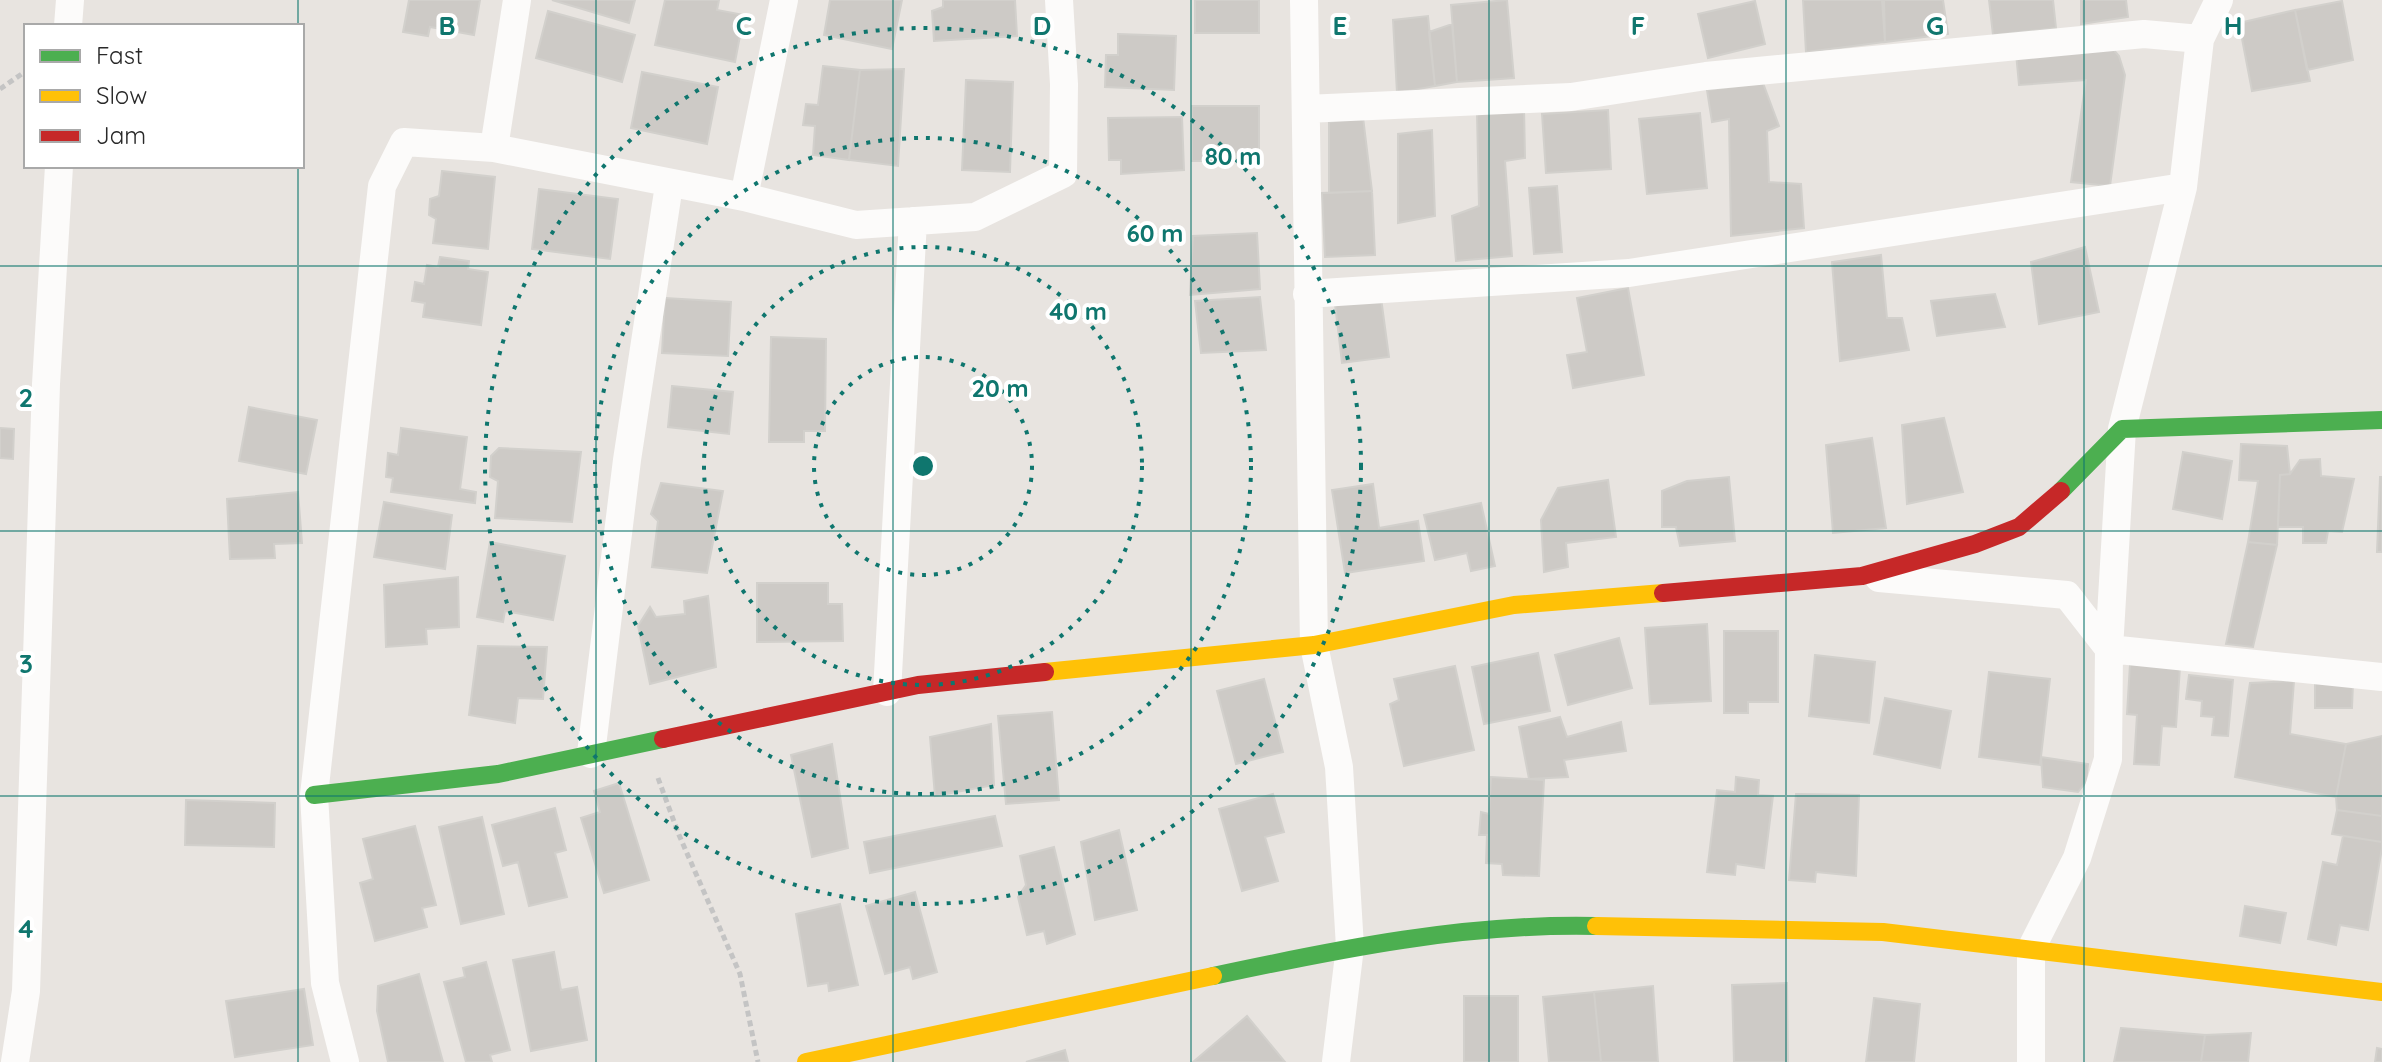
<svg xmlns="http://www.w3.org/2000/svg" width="2382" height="1062" font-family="Quicksand,sans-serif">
<rect width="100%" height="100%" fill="#e8e4e0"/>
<path fill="#cdcac6" stroke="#d2d0cc" stroke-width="2" d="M 409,0 L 480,0 L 474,35 L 430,27 L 428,36 L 403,32 Z
M 552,0 L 635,0 L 629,23 Z
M 665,0 L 719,0 L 717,10 L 744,15 L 735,62 L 655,45 Z
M 830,0 L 902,0 L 892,49 L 824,35 Z
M 943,0 L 1015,0 L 1017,36 L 934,41 L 932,11 L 943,7 Z
M 1195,0 L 1259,0 L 1259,33 L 1195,33 Z
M 1507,0 L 1514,78 L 1457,82 L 1451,5 Z
M 1803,0 L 1882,0 L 1885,42 L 1806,52 Z
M 1884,0 L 1943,0 L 1948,34 L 1885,42 Z
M 1989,0 L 2053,0 L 2056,28 L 1993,35 Z
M 2081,0 L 2126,0 L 2128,17 L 2081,24 Z
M 1755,1 L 1765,44 L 1708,58 L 1698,14 Z
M 2342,1 L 2353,60 L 2307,70 L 2295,10 Z
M 2295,10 L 2310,81 L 2252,91 L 2239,23 Z
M 548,11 L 635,35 L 622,82 L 536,58 Z
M 1428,16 L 1435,86 L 1397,93 L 1393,20 Z
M 1452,24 L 1457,82 L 1435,86 L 1429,32 Z
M 1118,34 L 1176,36 L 1174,90 L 1105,87 L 1106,55 L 1118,55 Z
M 2112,48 L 2119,56 L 2125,75 L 2110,186 L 2071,182 L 2086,80 L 2019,85 L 2016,53 Z
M 823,66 L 860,70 L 849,160 L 813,155 L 815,126 L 803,125 L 806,104 L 818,105 Z
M 904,69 L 898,166 L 849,160 L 860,70 Z
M 642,72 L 718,87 L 707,144 L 631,128 Z
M 966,80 L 1013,82 L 1010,172 L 962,170 Z
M 1763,83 L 1779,126 L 1767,131 L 1769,182 L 1801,184 L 1804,228 L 1731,236 L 1729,119 L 1712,122 L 1707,90 Z
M 1192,106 L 1259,106 L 1259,161 L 1192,161 Z
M 1524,107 L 1525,158 L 1505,161 L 1512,256 L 1456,261 L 1452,216 L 1479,206 L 1477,113 Z
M 1608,110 L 1611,169 L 1546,173 L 1542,114 Z
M 1700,113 L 1707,188 L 1647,194 L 1639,119 Z
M 1182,117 L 1184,170 L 1121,174 L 1121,160 L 1109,160 L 1108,118 Z
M 1363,117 L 1372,191 L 1329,193 L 1329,122 Z
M 1432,130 L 1435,216 L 1398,223 L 1398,134 Z
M 442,171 L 495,177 L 488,249 L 433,243 L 436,219 L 429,215 L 430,199 L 439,196 Z
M 1557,186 L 1562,252 L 1534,254 L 1529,188 Z
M 539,189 L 618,199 L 610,259 L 532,249 Z
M 1372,191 L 1375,255 L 1325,257 L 1322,193 Z
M 1257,233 L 1260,289 L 1190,295 L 1193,236 Z
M 2085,247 L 2099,312 L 2039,324 L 2031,262 Z
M 1881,255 L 1887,318 L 1902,318 L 1909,350 L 1840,361 L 1832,262 Z
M 440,257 L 469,261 L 468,269 L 488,272 L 481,325 L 423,317 L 425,303 L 412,301 L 415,282 L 424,284 L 427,265 L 438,267 Z
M 1628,288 L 1644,375 L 1573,388 L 1567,355 L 1587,352 L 1577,298 Z
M 1995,294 L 2005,327 L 1937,336 L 1931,301 Z
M 1260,297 L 1266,350 L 1201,353 L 1195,301 Z
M 665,298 L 731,302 L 728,356 L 662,353 Z
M 1381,298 L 1389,357 L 1342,363 L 1335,304 Z
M 771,337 L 826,339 L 825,431 L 804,431 L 804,442 L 769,442 Z
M 672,386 L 733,392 L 729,434 L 668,427 Z
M 249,407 L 317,420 L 306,474 L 239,461 Z
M 1944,418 L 1963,492 L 1907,504 L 1902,425 Z
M 0,428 L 14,429 L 13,459 L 0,458 Z
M 401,428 L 467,437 L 460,489 L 476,492 L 475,503 L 391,492 L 393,478 L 386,477 L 388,453 L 398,455 Z
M 1872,438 L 1886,528 L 1833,533 L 1826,445 Z
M 2241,444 L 2287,446 L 2290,474 L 2280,475 L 2277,545 L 2248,542 L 2258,481 L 2239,480 Z
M 499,448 L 581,452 L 572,522 L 495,518 L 498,481 L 490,477 L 491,456 Z
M 2183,452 L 2232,461 L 2222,519 L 2173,509 Z
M 2320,459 L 2321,476 L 2354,479 L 2342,532 L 2328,531 L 2326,543 L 2303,543 L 2303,527 L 2278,527 L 2280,475 L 2290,474 L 2300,460 Z
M 1729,477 L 1735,541 L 1680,546 L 1676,527 L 1662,527 L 1662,491 L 1687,481 Z
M 2380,477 L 2382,477 L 2382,552 L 2377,552 Z
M 1608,480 L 1616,537 L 1566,543 L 1568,567 L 1544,572 L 1541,520 L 1558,488 Z
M 661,483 L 723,491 L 707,573 L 652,567 L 658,521 L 651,514 Z
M 1373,484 L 1379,528 L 1418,521 L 1424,561 L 1345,573 L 1332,490 Z
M 298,492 L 302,543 L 274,544 L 275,558 L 230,559 L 227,499 Z
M 384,502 L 452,515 L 445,569 L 374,557 Z
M 1481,503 L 1495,566 L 1471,571 L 1467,553 L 1435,560 L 1424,515 Z
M 490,542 L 565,556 L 553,620 L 505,611 L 503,622 L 477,617 Z
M 2248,542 L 2277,545 L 2253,647 L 2226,644 Z
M 458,577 L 459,627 L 426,629 L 427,644 L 386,647 L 384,585 Z
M 757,583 L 828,583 L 828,604 L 842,604 L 843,641 L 757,642 Z
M 708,596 L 716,667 L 650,684 L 638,626 L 650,607 L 656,617 L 685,614 L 684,601 Z
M 1707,624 L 1711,701 L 1650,704 L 1645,628 Z
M 1724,631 L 1778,631 L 1778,702 L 1748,702 L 1748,713 L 1724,713 Z
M 1619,638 L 1632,688 L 1568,705 L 1555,655 Z
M 478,646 L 547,647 L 543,699 L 518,698 L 515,723 L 469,715 Z
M 1538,653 L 1550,711 L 1484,724 L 1472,667 Z
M 1815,655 L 1875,662 L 1869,723 L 1809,716 Z
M 2130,664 L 2180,667 L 2176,727 L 2162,726 L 2159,765 L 2134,764 L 2137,715 L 2127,714 Z
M 1455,666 L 1474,750 L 1404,766 L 1390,704 L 1399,700 L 1394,679 Z
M 1989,672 L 2050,679 L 2040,765 L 1979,757 Z
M 2189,675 L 2233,680 L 2228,736 L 2212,735 L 2214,717 L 2201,716 L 2202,701 L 2186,699 Z
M 1264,679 L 1283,752 L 1236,764 L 1217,691 Z
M 2294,681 L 2290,734 L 2346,744 L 2336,797 L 2235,777 L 2250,683 Z
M 2315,683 L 2353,683 L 2352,708 L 2315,708 Z
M 1885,698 L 1951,711 L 1940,768 L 1874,754 Z
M 1052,712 L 1059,800 L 1006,804 L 998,716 Z
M 1560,717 L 1567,737 L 1621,722 L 1626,751 L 1564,760 L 1568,777 L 1529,779 L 1519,727 Z
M 991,724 L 994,785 L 935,796 L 930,737 Z
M 2382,736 L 2382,816 L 2337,810 L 2336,797 L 2346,744 Z
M 832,744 L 848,848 L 812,857 L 791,755 Z
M 2041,757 L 2088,764 L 2086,782 L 2078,792 L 2043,787 Z
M 1491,777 L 1544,780 L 1539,876 L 1503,875 L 1502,864 L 1486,863 L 1487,835 L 1479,835 L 1481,812 L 1489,814 Z
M 1736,777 L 1759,780 L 1758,795 L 1773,796 L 1764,868 L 1736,864 L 1735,875 L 1707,872 L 1717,790 L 1735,792 Z
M 619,783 L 649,880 L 604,893 L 581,818 L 600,812 L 594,791 Z
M 1273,794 L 1284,832 L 1265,837 L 1278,881 L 1242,891 L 1219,809 Z
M 1796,794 L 1859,795 L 1856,876 L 1816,872 L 1815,882 L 1789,880 Z
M 186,800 L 275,803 L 274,847 L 185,845 Z
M 555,808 L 566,850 L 555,853 L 567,897 L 529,906 L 518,862 L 503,866 L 492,825 Z
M 2337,810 L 2382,816 L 2382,842 L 2332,834 Z
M 995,816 L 1002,846 L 870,873 L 864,842 Z
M 482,817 L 504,914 L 461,924 L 439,827 Z
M 415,826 L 436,905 L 422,908 L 427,927 L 375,941 L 360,883 L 373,879 L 363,839 Z
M 1119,830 L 1137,910 L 1095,920 L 1081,842 Z
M 2343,836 L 2382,842 L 2382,848 L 2368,930 L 2340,925 L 2336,945 L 2308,939 L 2323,862 L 2337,865 Z
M 1054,847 L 1075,934 L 1047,944 L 1044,931 L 1027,935 L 1018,897 L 1026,885 L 1020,856 Z
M 915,892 L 937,972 L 913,979 L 910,967 L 885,974 L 866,906 Z
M 840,904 L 858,985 L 829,991 L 828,983 L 808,986 L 796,914 Z
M 2245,906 L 2286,913 L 2280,943 L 2240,936 Z
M 554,952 L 561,990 L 577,987 L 587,1040 L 531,1051 L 513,960 Z
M 486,962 L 510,1050 L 490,1055 L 492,1062 L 466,1062 L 444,982 L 465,977 L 463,968 Z
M 419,974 L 443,1062 L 388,1062 L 377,1011 L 378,986 Z
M 1787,983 L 1788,1062 L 1734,1062 L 1732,985 Z
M 1653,986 L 1658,1062 L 1601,1062 L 1594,992 Z
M 304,989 L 313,1045 L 235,1057 L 226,1001 Z
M 1594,992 L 1601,1062 L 1549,1062 L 1543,997 Z
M 1464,996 L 1518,996 L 1518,1062 L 1464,1062 Z
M 1874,998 L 1920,1004 L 1914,1062 L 1866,1062 Z
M 1247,1016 L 1285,1062 L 1193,1062 Z
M 2121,1028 L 2205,1035 L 2201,1062 L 2114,1062 Z
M 2251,1033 L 2248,1062 L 2201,1062 L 2205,1035 Z
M 2377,1048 L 2382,1049 L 2382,1062 L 2375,1062 Z
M 1065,1050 L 1068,1062 L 1026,1062 Z"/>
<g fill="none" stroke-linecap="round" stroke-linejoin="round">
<path stroke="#c4c4c4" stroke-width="5" stroke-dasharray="6 4" stroke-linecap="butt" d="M 0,89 L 26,71
M 658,778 L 679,835 L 740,974 L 758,1062"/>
<path stroke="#fcfbfa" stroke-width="28" d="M 1304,0 L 1314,645 L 1339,767 L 1350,947 L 1336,1062
M 68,26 L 70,0
M 1306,109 L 1571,97 L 1706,76 L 2144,34 L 2200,39
M 494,148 L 744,197 L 856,225 L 975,217 L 1063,174 L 1064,84 L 1059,0
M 744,197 L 784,0
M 1307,294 L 1629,273 L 2183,187
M 1879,578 L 2067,595 L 2109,649 L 2382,677
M 887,692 L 913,221
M 591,754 L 627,460 L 669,185
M 15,1062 L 26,991 L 46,384 L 59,166
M 345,1062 L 325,983 L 314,795 L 382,186 L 404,142 L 494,148 L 517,0
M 2031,1062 L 2031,949 L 2077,858 L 2108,759 L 2109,649 L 2122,429 L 2183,187 L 2200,39 L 2219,0"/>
<path stroke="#4caf50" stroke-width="18" d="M 2061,491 L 2122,429 L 2382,420
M 314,795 L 498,774 L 663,739
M 1213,976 C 1339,949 1467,923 1596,926"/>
<path stroke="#ffc107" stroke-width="18" d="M 1045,672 L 1314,645 L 1514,605 L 1663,593
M 1596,926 L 1883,932 L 2382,992
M 806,1062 L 1213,976"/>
<path stroke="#c62828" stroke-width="18" d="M 1663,593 L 1862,576 L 1975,544 L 2019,527 L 2061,491
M 663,739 L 918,685 L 1045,672"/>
</g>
<path fill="none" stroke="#0f766e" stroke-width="2" stroke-opacity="0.55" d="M 298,0 L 298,26M 596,0 L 596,1062M 893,0 L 893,1062M 1191,0 L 1191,1062M 1489,0 L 1489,1062M 1786,0 L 1786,1062M 2084,0 L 2084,1062M 298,166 L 298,1062M 0,266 L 2382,266M 0,531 L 2382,531M 0,796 L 2382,796"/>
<g fill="none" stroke="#0f766e" stroke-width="4" stroke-dasharray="4 8">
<circle cx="923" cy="466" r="109"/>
<circle cx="923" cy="466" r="219"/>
<circle cx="923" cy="466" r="328"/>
<circle cx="923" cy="466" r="438"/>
</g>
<g font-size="26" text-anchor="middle" font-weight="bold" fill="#0f766e" stroke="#fff" stroke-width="8" stroke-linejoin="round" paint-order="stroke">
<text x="447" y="35">B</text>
<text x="744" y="35">C</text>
<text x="1042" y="35">D</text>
<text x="1340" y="35">E</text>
<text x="1638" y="35">F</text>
<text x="1935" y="35">G</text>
<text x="2233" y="35">H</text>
<text x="26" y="407">2</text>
<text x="26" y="673">3</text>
<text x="26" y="938">4</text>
</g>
<circle cx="923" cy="466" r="12" fill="#0f766e" stroke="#fff" stroke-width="4"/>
<g font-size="24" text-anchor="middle" font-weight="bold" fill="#0f766e" stroke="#fff" stroke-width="8" stroke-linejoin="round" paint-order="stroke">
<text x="1233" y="165">80 m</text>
<text x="1155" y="242">60 m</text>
<text x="1078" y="320">40 m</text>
<text x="1000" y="397">20 m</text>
</g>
<rect x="24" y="24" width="280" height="144" fill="#ffffff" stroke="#a9a9a9" stroke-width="2"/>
<rect x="40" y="50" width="40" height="12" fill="#4caf50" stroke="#a9a9a9" stroke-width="2"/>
<text x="96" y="64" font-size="24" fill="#292929">Fast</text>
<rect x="40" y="90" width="40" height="12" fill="#ffc107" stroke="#a9a9a9" stroke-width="2"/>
<text x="96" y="104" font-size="24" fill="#292929">Slow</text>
<rect x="40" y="130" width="40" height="12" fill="#c62828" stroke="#a9a9a9" stroke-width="2"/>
<text x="96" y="144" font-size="24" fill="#292929">Jam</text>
</svg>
